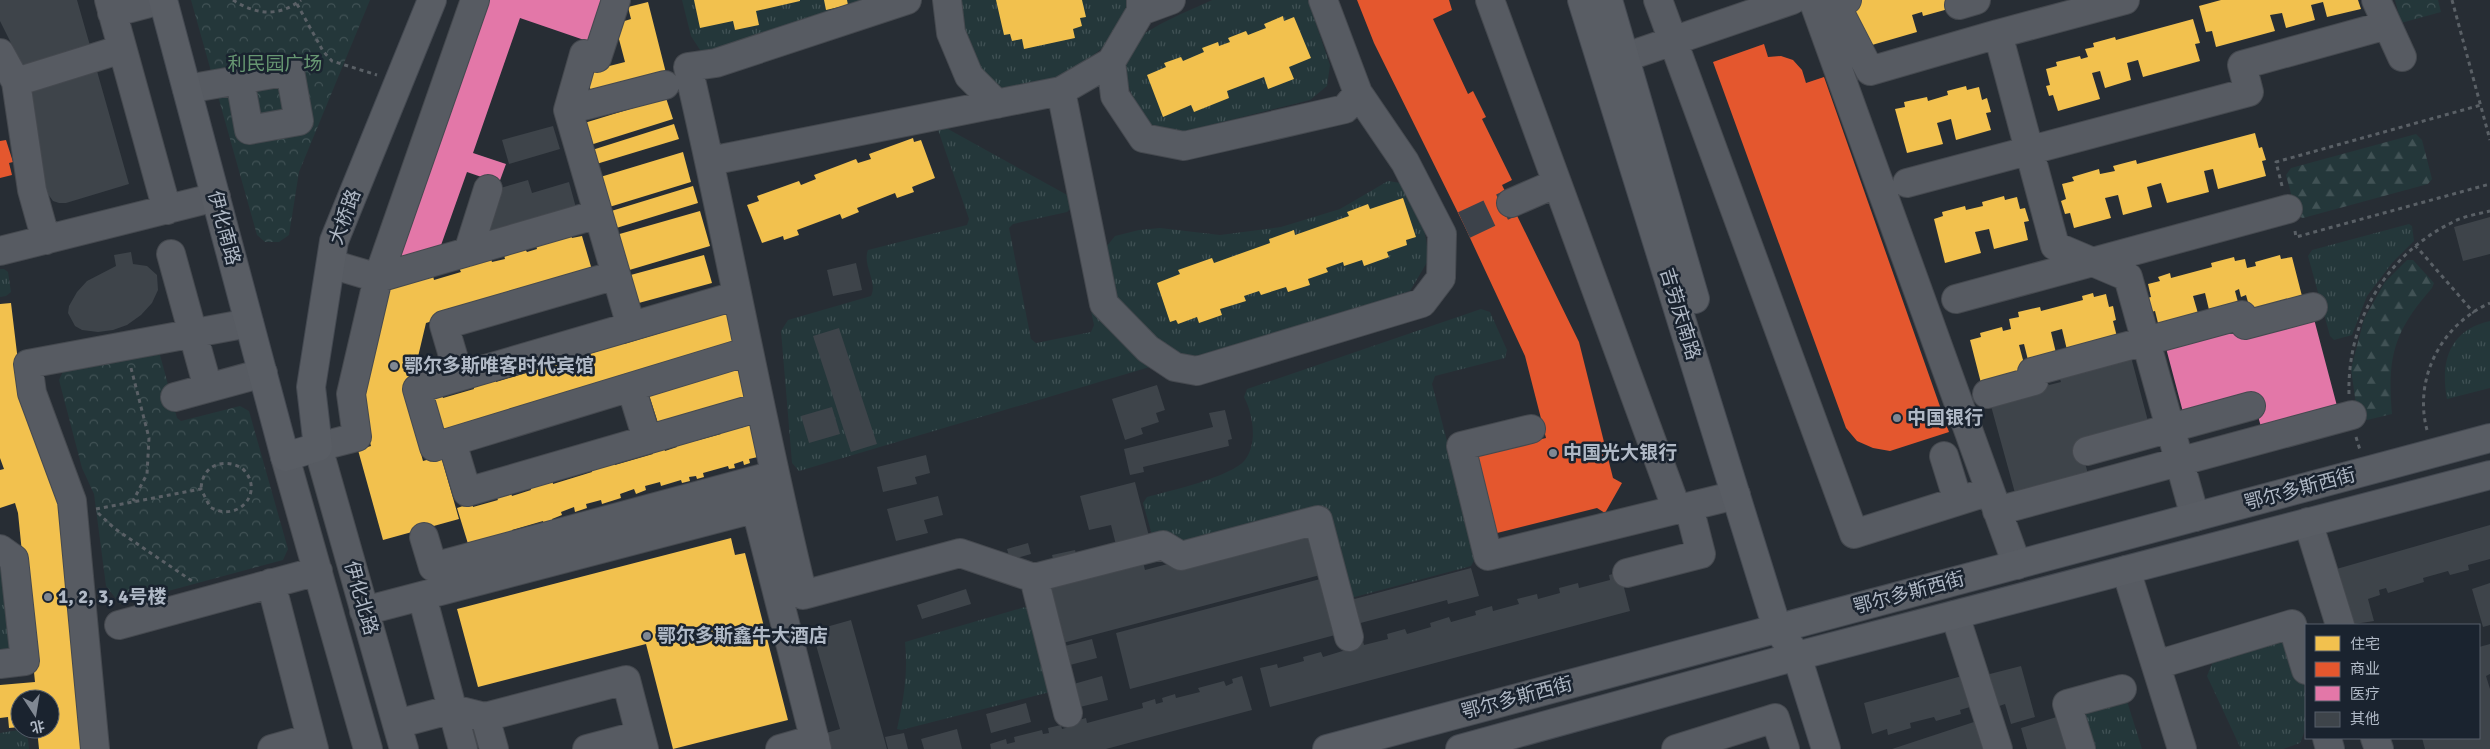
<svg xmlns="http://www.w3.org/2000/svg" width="2490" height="749" font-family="Signika,'Noto Sans SC',sans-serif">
<defs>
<pattern id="grass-tufts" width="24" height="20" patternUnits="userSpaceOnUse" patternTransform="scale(1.25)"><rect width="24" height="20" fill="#24373a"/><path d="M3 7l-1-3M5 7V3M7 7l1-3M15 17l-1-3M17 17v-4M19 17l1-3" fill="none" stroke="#415255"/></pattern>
<pattern id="forest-firs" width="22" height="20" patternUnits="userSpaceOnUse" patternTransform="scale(1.25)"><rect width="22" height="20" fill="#24373a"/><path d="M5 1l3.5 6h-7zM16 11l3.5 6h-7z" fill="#415255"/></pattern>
<pattern id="park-crowns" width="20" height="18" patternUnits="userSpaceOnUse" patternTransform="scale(1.25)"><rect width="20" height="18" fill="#24373a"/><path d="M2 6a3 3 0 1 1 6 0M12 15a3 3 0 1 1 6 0" fill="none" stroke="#415255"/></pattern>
</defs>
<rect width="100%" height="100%" fill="#272d34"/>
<path fill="url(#grass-tufts)" d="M 682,0 L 883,0 L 717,54 L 700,50 L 691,36 Z
M 955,0 L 1126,0 L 1126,8 L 1108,43 L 1077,69 L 1005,96 L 979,72 L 963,43 Z
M 1212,0 L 1308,0 L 1330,65 L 1327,86 L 1310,100 L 1175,134 C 1149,129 1143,126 1134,100 C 1128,85 1123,72 1126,55 C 1129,33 1192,10 1212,0 Z
M 939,124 L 1069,196 L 1071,208 L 1067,212 L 1013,224 L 1009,228 L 1031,339 L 1036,343 L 1091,332 L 1094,325 L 1091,311 L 1096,309 L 1153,366 L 799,471 L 792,463 L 781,331 L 788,320 L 871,296 C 878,282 862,265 868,250 L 967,225 L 969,219 L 937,127 Z
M 1388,181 L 1401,183 L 1422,214 L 1429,259 L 1410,291 L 1202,359 L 1191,360 L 1165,350 L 1115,302 L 1105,259 L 1107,246 L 1115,236 L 1139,230 L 1160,228 L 1220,235 L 1281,227 L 1340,209 Z
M 2409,224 L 2412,226 L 2414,241 L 2392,263 L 2367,296 L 2352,335 L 2334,340 L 2330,336 L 2308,256 L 2312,250 Z
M 0,269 L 4,269 L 8,272 L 11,292 L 6,296 L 0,297 Z
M 1481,309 L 1490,312 L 1507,350 L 1505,358 L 1435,376 L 1432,384 L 1477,555 L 1471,566 L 1351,598 L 1325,517 L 1186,548 L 1152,535 L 1143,503 L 1147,497 C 1169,491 1231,477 1245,460 C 1258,443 1253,414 1244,397 L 1247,389 Z
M 2490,321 L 2490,388 L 2447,399 C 2440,362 2449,330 2490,321 Z
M 0,563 L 5,566 L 13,644 L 6,653 L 0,653 Z
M 1025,607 L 1033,614 L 1050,692 L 901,730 L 897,729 C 904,698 908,673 905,642 Z
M 2269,639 L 2290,640 C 2302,670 2315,713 2300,743 L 2283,749 L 2241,749 L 2207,676 L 2216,654 Z
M 2120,698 L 2127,701 L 2142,749 L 2092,749 L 2083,716 L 2089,707 Z
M 19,730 L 28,739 L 29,749 L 0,749 L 0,733 Z"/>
<path fill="url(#forest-firs)" d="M 2416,134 L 2422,140 L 2432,179 L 2428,184 L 2303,218 L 2297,216 L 2286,175 L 2291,168 Z
M 2407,260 L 2413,260 L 2434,283 L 2432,288 C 2394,331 2387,357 2392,414 L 2363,421 L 2358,419 L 2351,369 L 2364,319 L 2385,282 Z"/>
<path fill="url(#park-crowns)" d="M 191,0 L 370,0 L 299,172 L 289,235 L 279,242 L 265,242 L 257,235 Z
M 2395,0 L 2438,0 L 2441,12 L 2401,23 Z
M 151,351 L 160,355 L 177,418 L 181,421 L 240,406 L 249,411 L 288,549 L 283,560 L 120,604 L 106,586 L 94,494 L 82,468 L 59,380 L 64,369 Z"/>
<path fill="#f2c14e" d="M 694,0 L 800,0 L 800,1 L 756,11 L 759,25 L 735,30 L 733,21 L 700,28 Z
M 824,0 L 847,0 L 848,5 L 826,10 Z
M 996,0 L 1082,0 L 1086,17 L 1080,18 L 1082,26 L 1073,29 L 1075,38 L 1024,49 L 1022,39 L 1012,41 L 1010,34 L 1004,35 Z
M 1860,0 L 1950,0 L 1952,8 L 1923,16 L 1922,12 L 1912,15 L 1917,32 L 1865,47 L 1853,3 Z
M 2221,0 L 2358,0 L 2361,9 L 2327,17 L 2323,2 L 2311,5 L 2315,20 L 2286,28 L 2282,13 L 2270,15 L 2275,31 L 2216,47 L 2212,31 L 2206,32 L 2199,6 Z
M 648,2 L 666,73 L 591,92 L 586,72 L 625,62 L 615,24 L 631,19 L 628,7 Z
M 1283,16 L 1284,21 L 1294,17 L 1311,58 L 1289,67 L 1294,79 L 1268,89 L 1264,77 L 1227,91 L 1229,98 L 1194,112 L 1191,105 L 1163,117 L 1147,75 L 1166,67 L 1164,63 L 1181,57 L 1183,61 L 1204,52 L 1202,48 L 1218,42 L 1219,46 L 1230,42 L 1228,38 L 1246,31 L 1248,35 L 1266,28 L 1264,24 Z
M 2193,19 L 2200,43 L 2195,44 L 2200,61 L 2143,77 L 2138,60 L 2127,63 L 2131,80 L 2105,88 L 2100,71 L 2092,73 L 2100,99 L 2058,111 L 2053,95 L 2049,96 L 2046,86 L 2050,85 L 2046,69 L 2057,66 L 2056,62 L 2080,56 L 2081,59 L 2088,57 L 2085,49 L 2094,47 L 2093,43 L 2115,37 L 2116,40 Z
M 1966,86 L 1967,90 L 1979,87 L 1982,100 L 1987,98 L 1991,112 L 1986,113 L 1991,130 L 1956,140 L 1951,119 L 1937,123 L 1943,144 L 1907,153 L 1895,109 L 1905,107 L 1904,102 L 1927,97 L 1928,101 L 1948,95 L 1947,91 Z
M 666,98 L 673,119 L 587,146 L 581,124 Z
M 674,124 L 679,139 L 593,165 L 589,151 Z
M 2255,133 L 2259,148 L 2262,147 L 2266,160 L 2262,161 L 2266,176 L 2218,189 L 2213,169 L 2204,171 L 2209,192 L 2167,203 L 2161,183 L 2147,187 L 2152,207 L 2123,215 L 2118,195 L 2105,198 L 2111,218 L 2074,228 L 2070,213 L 2065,214 L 2061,201 L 2066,199 L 2062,184 L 2074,181 L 2072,177 L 2099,169 L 2100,174 L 2115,171 L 2113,166 L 2136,160 L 2137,164 Z
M 913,138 L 914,142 L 921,140 L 935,178 L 912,187 L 914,192 L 897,198 L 895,193 L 857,208 L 859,212 L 842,219 L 840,214 L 797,230 L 799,235 L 784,240 L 783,236 L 762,243 L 747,205 L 759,201 L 757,196 L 799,181 L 801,185 L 816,179 L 814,175 L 856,159 L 858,163 L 871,159 L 869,154 Z
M 683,152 L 691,182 L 606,208 L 597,178 Z
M 693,186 L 698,203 L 613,229 L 608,212 Z
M 2004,196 L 2005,200 L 2017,197 L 2020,209 L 2025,208 L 2029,221 L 2024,222 L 2028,240 L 1994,249 L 1989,229 L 1975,232 L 1981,253 L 1945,263 L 1934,219 L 1943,216 L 1942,212 L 1965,206 L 1966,210 L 1983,206 L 1982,202 Z
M 1403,198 L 1416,237 L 1406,240 L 1407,245 L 1387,252 L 1389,257 L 1364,266 L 1362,260 L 1344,266 L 1343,262 L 1326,268 L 1328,272 L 1308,279 L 1310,285 L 1288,292 L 1286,287 L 1261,295 L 1259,291 L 1244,296 L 1246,301 L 1220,309 L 1222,315 L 1199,323 L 1197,317 L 1178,324 L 1176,320 L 1170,322 L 1157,283 L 1180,274 L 1178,270 L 1212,258 L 1214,263 L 1270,243 L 1269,239 L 1294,230 L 1295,235 L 1349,216 L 1347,212 L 1368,204 L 1370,209 Z
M 700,211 L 710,246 L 626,271 L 616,235 Z
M 571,235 L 572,238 L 582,236 L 592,270 L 426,323 L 407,403 L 423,461 L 441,456 L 459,519 L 383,540 L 358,450 L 371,446 L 364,420 L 365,380 L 388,289 L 433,276 L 434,280 L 461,272 L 459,268 L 491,259 L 492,262 L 505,259 L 504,255 L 525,249 L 527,252 L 537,249 L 536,245 Z
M 704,255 L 712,283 L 635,304 L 627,276 Z
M 2280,255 L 2281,259 L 2292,257 L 2303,300 L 2251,313 L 2246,295 L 2241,297 L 2239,289 L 2235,291 L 2239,306 L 2210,314 L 2205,293 L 2193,296 L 2199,317 L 2159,327 L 2155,311 L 2151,312 L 2147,298 L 2151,297 L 2148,284 L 2160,281 L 2158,277 L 2170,273 L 2171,278 L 2212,267 L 2211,263 L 2234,257 L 2235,261 L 2245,259 L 2247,268 L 2256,266 L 2255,262 Z
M 2093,293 L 2094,297 L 2106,294 L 2109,307 L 2113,306 L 2116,320 L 2113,321 L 2117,337 L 2067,350 L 2062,329 L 2051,332 L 2056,353 L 2028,360 L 2024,344 L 2019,345 L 2026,371 L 1981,383 L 1970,340 L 1981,337 L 1980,333 L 2002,327 L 2003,331 L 2011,329 L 2009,319 L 2019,317 L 2018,312 L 2040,307 L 2041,311 L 2083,300 L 2082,296 Z
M 11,303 L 22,395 L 60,506 L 83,749 L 39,749 L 37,729 L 50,729 L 50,699 L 20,699 L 20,727 L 9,728 L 8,717 L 0,718 L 0,685 L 35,682 L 18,513 L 15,503 L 0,508 L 0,470 L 4,469 L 0,458 L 0,304 Z
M 727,312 L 737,344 L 438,438 L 427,399 L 442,395 L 443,398 L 474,389 L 473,385 L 495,378 L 496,382 L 540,369 L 538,365 L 559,359 L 560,363 L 608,348 L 607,345 L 623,340 L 624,344 L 667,331 L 666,327 L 676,324 L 677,328 L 695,322 L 694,319 L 713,313 L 714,316 Z
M 740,363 L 750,395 L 658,423 L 648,392 Z
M 738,423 L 740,428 L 753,424 L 762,456 L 749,459 L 750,463 L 744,465 L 743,461 L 734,464 L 735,468 L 729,469 L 728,466 L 703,473 L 704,477 L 697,479 L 696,476 L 689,477 L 690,481 L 682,483 L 681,480 L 661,486 L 660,482 L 645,486 L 646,490 L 636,494 L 634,489 L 620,494 L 621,498 L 602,504 L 601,500 L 586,504 L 587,508 L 575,512 L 574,507 L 561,512 L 562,515 L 552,519 L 553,522 L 544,525 L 543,521 L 512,530 L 514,534 L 505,536 L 504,533 L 478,541 L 469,547 L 457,508 L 472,503 L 473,507 L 498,500 L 496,496 L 510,491 L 512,496 L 531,490 L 530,486 L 552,479 L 553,484 L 592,472 L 591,467 L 614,461 L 615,465 L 653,454 L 651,449 L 663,446 L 665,451 L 677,447 L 675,442 L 694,437 L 695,441 L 721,434 L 720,429 Z
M 731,538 L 735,555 L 745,553 L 788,720 L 673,749 L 646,644 L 478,687 L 457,609 Z"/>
<path fill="#e4572e" d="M 1357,0 L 1449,0 L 1452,10 L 1433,19 L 1468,94 L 1473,91 L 1486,117 L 1482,119 L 1512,180 L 1502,185 L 1579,342 L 1613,478 L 1622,483 L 1605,513 L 1597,508 L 1493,534 L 1474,456 L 1546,438 L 1525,356 L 1464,225 L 1374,43 Z
M 1764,44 L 1768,57 L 1781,56 L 1793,60 L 1802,70 L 1806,83 L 1824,77 L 1949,432 L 1890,451 L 1873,448 L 1857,441 L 1846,428 L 1713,62 Z
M 6,140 L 13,162 L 9,163 L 12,175 L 0,178 L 0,141 Z"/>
<path fill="#e377a8" d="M 486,0 L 605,0 L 590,42 L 520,18 L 473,153 L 506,164 L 499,183 L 467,172 L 440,248 L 395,261 Z
M 2314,319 L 2337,406 L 2261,427 L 2253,397 L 2184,416 L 2166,348 L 2237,329 Z"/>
<path fill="#3e444a" d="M 0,0 L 77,0 L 91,49 L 25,71 L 0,21 Z
M 95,64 L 129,184 L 66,203 L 59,203 L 53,201 L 45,190 L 31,85 Z
M 553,126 L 560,149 L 509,164 L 502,140 Z
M 528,180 L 532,193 L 569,182 L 578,215 L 480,242 L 497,189 Z
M 2490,217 L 2490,254 L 2463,261 L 2454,227 Z
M 131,252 L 133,264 L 147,266 L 157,275 L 158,290 L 152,303 L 141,315 L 127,325 L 113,330 L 98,332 L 82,330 L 75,326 L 68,313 L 69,306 L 77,292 L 87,281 L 116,266 L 114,255 Z
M 856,263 L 862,290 L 833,296 L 827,270 Z
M 839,328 L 877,444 L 851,452 L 813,336 Z
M 2131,357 L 2149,425 L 2080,444 L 2088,474 L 2015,493 L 1991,406 L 2043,392 L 2041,387 L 2061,382 L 2059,376 Z
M 1157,385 L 1165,410 L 1156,413 L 1159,422 L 1141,428 L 1143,434 L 1125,440 L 1112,399 Z
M 832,407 L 840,434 L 809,443 L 801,416 Z
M 1225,410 L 1232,439 L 1228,440 L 1229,446 L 1143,467 L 1144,472 L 1130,475 L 1124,449 L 1213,427 L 1209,413 Z
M 926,455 L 930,473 L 915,477 L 917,484 L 883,492 L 877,467 Z
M 1135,482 L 1151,544 L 1118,553 L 1111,525 L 1089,530 L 1080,496 Z
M 938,496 L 943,515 L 924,520 L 928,533 L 896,541 L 887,509 Z
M 2490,525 L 2490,559 L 2468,565 L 2469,570 L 2450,575 L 2448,571 L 2423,578 L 2424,582 L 2388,593 L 2386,588 L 2379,590 L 2380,595 L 2368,599 L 2374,621 L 2348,625 L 2333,570 Z
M 1312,526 L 1324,574 L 1059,644 L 1042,580 L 1141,554 L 1145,570 Z
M 1028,543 L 1031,554 L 1010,560 L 1007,549 Z
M 1075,550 L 1078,560 L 1055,567 L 1052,555 Z
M 1471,568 L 1479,596 L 1448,604 L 1447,600 L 1353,625 L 1347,601 Z
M 1620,572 L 1630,611 L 1270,707 L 1260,668 L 1277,664 L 1278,668 L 1304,661 L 1303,657 L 1321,652 L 1323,657 L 1349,649 L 1348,645 L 1363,641 L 1364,645 L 1388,639 L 1387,634 L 1405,629 L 1407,634 L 1431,627 L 1430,623 L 1449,617 L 1451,622 L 1476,615 L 1475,611 L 1492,606 L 1493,611 L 1519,604 L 1517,599 L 1537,594 L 1538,599 L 1560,593 L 1559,588 L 1578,583 L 1579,588 L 1610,580 L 1609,575 Z
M 1324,578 L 1339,634 L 1130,689 L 1116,633 Z
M 2490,583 L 2490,625 L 2483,627 L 2472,589 Z
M 966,589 L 971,604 L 922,619 L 917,605 Z
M 851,620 L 887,749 L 828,749 L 823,734 L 840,729 L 812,631 Z
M 1092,639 L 1097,658 L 1066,666 L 1061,647 Z
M 2490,644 L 2490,674 L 2486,676 L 2490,689 L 2490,749 L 2425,749 L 2422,738 L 2479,738 L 2479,647 Z
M 2021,666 L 2035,717 L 2011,724 L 2005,704 L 1991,709 L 1982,676 Z
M 1102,676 L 1108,700 L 1076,708 L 1070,685 Z
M 1242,676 L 1252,710 L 1106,749 L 991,749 L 990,744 L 1006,739 L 1007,744 L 1015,742 L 1014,737 L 1042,730 L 1043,734 L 1049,733 L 1048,728 L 1061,725 L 1062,729 L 1072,726 L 1071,722 L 1086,718 L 1087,723 L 1143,708 L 1142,703 L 1155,699 L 1156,704 L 1163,702 L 1162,698 L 1175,694 L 1176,698 L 1200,692 L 1198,688 L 1224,681 L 1226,686 L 1233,683 L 1232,679 Z
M 1962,676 L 1970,707 L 1960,710 L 1961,714 L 1936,721 L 1934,717 L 1910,723 L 1911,728 L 1888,735 L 1887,729 L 1872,734 L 1864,703 Z
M 1026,703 L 1031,722 L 991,733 L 986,714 Z
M 2060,716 L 2071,749 L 2027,749 L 2021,728 Z
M 1977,721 L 1987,749 L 1892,749 Z
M 957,729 L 962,749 L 924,749 L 921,739 Z
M 904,733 L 908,749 L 888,749 L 885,737 Z"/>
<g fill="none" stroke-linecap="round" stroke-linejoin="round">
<path stroke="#3c424a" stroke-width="28" stroke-dasharray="28 14" stroke-linecap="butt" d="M 1464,225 L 1511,203"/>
<defs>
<path id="minor" d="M 109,0 L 167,210
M 616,0 L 597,58 L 584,54 L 568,110 L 631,326
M 907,0 L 716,63 L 688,67 C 729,242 760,420 803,595 L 960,553 L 1034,578 L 1068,713
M 947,0 L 951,33 L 969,76 L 997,104
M 1490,0 L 1677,510
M 1658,0 L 1854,534 L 1990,491
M 1813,0 L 2017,565
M 1847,0 L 1837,7 L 1870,71 L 1998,34
M 2125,0 L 1998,34 L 2055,246 L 2128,277 L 2195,517
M 2376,0 L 2402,57
M 1959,5 L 1976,0
M 1141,11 L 1171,0
M 112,13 L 161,0
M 0,53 L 16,82 L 32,190 L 46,240
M 1626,57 L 1792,0
M 1111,62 L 1115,96 L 1143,138 L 1184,146 L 1345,109 L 1358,93
M 16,82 L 122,49
M 187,89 L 290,71 L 299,121 L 249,130 L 240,80
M 1061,91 L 1104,304 L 1148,349 L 1175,367 L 1197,371 L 1422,303 L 1441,278 L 1442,234 L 1405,162 L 1358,93 L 1323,0
M 568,110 L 665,85
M 710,161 L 1061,91 L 1111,62 L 1141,11 L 1141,0
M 1907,183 L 2249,92 L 2242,65 L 2387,25
M 1511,203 L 1557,183
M 0,251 L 216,197
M 468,252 L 488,189
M 171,254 L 208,388
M 331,264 L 378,278 L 598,214
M 725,299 L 417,389 L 434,447 L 736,355
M 1956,299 L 2288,209
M 459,376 L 444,325 L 616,275
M 631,387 L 647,439
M 1987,394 L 2034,381 L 2032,372 L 2242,315 L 2245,325 L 2313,307
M 175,397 L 263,373
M 1531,429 L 1461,446 L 1488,556 L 1736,495
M 452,442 L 467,492 L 760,407
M 2087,451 L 2251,406
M 1944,456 L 1958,501
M 285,457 L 368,749
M 756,509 L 817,749
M 1997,511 L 2352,415
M 2308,522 L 2340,625
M 424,537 L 433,567 L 774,475
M 0,549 L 14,559 L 25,661 L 0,664
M 2126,570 L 2182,749
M 1627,573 L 1701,554 L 1689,507
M 1034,578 L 1163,545 L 1181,556 L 1318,520 L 1349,637
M 271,583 L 314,749
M 422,596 L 463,749
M 364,611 L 780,502
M 1955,615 L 1998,749
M 119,625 L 318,571
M 2156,665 L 2292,624 L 2306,670
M 485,717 L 494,749
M 397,724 L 453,709 L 485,717 L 626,680 L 644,749
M 2327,738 L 2330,749
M 2375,738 L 2379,749
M 95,749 L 72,501 L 32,393 L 28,364 L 249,323
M 272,749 L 311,738
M 404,749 L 318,447 L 357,437 L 351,394 L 378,278 L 475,0
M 587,749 L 640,735
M 780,749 L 815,739
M 1676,749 L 1775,718 L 1785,749
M 2081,749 L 2067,704 L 2122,689"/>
<path id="major" d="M 163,0 L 285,457 L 318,447 L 311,387 L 334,241 L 432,0
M 1582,0 L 1777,628 L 1797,656 L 1826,749
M 1608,0 L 1695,299
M 1327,749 L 2490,438
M 1460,749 L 1797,656 L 2490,475"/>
</defs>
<use href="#minor" stroke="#45494f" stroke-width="30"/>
<use href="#major" stroke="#444951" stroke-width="30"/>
<path stroke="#5a6066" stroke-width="3" stroke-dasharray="4 4" stroke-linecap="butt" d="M 233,0 C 256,15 279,17 301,0
M 2452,0 L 2490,140
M 297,4 L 323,51 L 332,61 L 377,75
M 2282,186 L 2276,162 L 2481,105
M 2295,231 L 2296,237 L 2490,184
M 2415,245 L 2474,313
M 131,368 L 149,438 L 147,474 L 133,501
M 2349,394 C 2347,320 2387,254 2453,222 C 2464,216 2478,214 2490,211
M 2427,430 C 2413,378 2442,324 2490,303
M 2356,437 L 2360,450
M 96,509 L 201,489 L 210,507 C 239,524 266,491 242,468 C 222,457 202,466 201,489
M 98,513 L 114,528 L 192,581"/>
<use href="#minor" stroke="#575b62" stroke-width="28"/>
<use href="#major" stroke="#595d64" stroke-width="28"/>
</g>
<g fill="#808893" stroke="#1a232f" stroke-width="2">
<circle cx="394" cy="366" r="5"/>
<circle cx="1897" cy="418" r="5"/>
<circle cx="1553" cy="453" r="5"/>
<circle cx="48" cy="597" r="5"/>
<circle cx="647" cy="636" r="5"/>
</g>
<g text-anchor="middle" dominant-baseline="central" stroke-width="5" stroke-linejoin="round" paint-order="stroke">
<g font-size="19" fill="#679772" stroke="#1a232f">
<text x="275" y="64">利民园广场</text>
</g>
<g font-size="19" fill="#b0b9c6" stroke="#1a232f">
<text transform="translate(345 217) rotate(-70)">大桥路</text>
<text transform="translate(224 228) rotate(75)">伊化南路</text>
<text transform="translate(1680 314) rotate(73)">吉劳庆南路</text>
<text transform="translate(2300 489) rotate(-15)">鄂尔多斯西街</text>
<text transform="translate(1909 593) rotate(-15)">鄂尔多斯西街</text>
<text transform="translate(361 598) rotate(74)">伊化北路</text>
<text transform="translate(1517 698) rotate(-15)">鄂尔多斯西街</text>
</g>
<g font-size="19" font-weight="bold" fill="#b0b9c6" stroke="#1a232f" text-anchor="start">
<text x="404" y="366">鄂尔多斯唯客时代宾馆</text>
<text x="1907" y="418">中国银行</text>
<text x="1563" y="453">中国光大银行</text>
<text x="58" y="597">1, 2, 3, 4号楼</text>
<text x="657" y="636">鄂尔多斯鑫牛大酒店</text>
</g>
</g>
<rect x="2305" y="624" width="175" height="115" fill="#1a232f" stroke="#565f6b"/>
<rect x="2315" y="636" width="25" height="15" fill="#f2c14e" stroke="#565f6b"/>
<text x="2350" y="649" font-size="15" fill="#b0b9c6">住宅</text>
<rect x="2315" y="662" width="25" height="15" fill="#e4572e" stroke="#565f6b"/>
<text x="2350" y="674" font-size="15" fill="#b0b9c6">商业</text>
<rect x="2315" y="686" width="25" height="15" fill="#e377a8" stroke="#565f6b"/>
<text x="2350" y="699" font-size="15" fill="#b0b9c6">医疗</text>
<rect x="2315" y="712" width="25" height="15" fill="#3e444a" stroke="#565f6b"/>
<text x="2350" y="724" font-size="15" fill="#b0b9c6">其他</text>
<g transform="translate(35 714) rotate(168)"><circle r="24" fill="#1a232f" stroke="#565f6b"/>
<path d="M0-4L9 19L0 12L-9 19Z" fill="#808893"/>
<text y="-8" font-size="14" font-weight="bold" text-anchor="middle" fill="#b0b9c6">北</text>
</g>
</svg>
